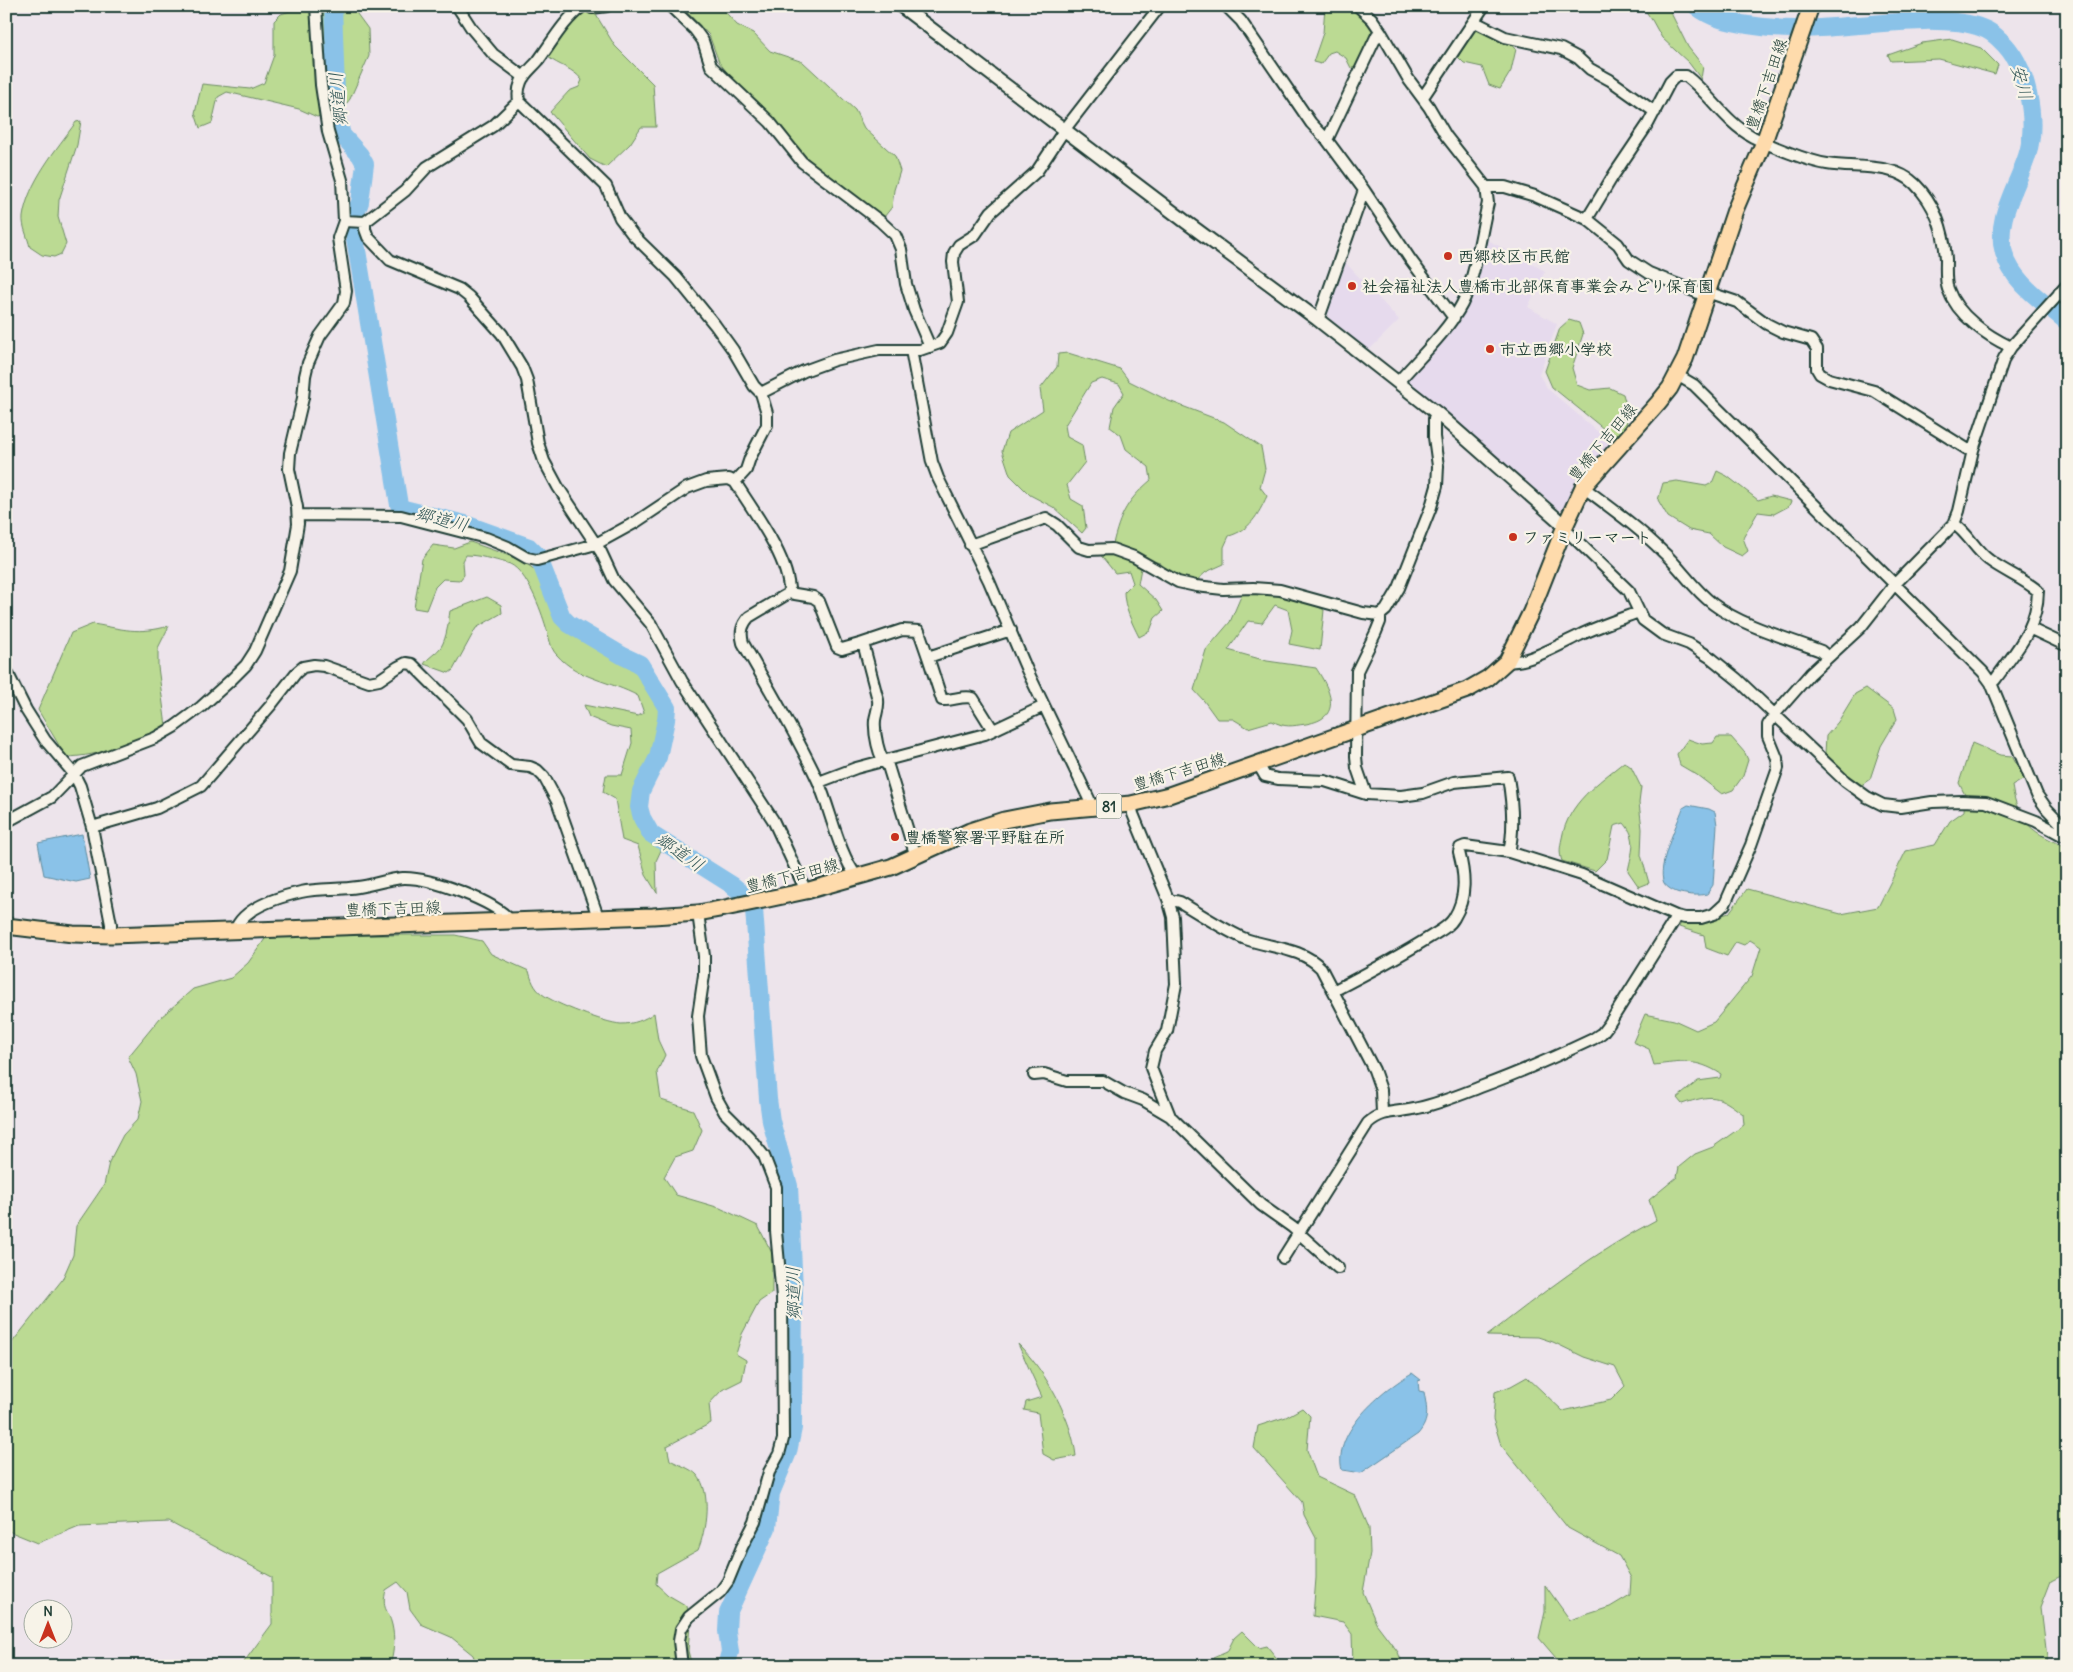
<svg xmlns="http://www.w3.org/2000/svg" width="2073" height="1672" font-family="Delius,'Klee One',sans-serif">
<rect width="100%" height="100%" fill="#ede4eb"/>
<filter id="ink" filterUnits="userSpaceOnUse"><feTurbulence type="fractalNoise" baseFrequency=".02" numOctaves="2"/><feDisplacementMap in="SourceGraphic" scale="10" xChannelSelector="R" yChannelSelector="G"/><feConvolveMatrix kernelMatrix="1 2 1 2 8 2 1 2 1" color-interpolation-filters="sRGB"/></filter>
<g filter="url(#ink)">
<path fill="#e6daed" d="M 1484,238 L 1545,271 L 1528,307 L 1557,324 L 1539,375 L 1548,389 L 1611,443 L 1581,480 L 1563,510 L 1558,509 L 1475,437 L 1407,382 L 1408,376 L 1458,319 Z
M 1344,261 L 1399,320 L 1369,350 L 1329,318 L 1327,312 Z"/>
<path fill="#bbda93" stroke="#6d8c64" d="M 305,6 L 355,6 L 357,14 L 368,29 L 369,56 L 350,99 L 342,109 L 317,117 L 299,109 L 227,92 L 218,97 L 212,123 L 200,128 L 195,113 L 202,84 L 250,89 L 264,83 L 274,55 L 274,21 L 281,14 Z
M 681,6 L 720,6 L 737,25 L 753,33 L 770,51 L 803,62 L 855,110 L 864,128 L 895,156 L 900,171 L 894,190 L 892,207 L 884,217 L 867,206 L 807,158 L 768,112 L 733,80 L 719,62 L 709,35 Z
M 1325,6 C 1352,6 1358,8 1374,30 L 1372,40 L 1357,67 L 1351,68 L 1346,58 L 1335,51 L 1329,53 L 1321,64 L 1313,62 L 1323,33 Z
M 1642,6 L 1666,6 L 1669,9 L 1688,47 L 1703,66 L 1701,79 L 1689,63 L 1662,38 L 1652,20 Z
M 582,11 L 596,15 L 615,46 L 653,84 L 656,127 L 641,127 L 630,144 L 606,167 L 590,159 L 550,112 L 569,91 L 579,87 L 582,80 C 573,68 559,66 548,57 L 563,27 Z
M 1478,28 L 1510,42 L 1516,49 L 1511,71 L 1500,89 L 1489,85 L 1482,67 L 1464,63 L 1458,57 L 1473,29 Z
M 1952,39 L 1981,48 L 1998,65 L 1995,74 L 1939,59 L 1891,61 L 1888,55 L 1922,43 Z
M 81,121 L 77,145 L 59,200 L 58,217 L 66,244 L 61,254 L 54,257 L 42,255 L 30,247 C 28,238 22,226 23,217 C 28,182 56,150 76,122 Z
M 1569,320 L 1579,323 L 1583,334 L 1572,368 L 1577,385 L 1590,390 L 1610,388 L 1623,394 L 1629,415 L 1623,434 L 1615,438 L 1552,387 L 1545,371 L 1560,328 Z
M 1068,353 L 1120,369 L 1129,381 L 1169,401 L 1224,422 L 1261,447 L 1265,469 L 1260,487 L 1267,496 C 1258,515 1250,530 1229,536 L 1224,547 L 1224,564 L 1206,572 L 1195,582 L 1174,576 L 1160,563 L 1149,560 L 1141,568 L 1138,584 L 1156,600 L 1163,611 L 1155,618 L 1150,631 L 1139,637 C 1132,623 1124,607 1124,592 L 1133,583 L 1129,571 L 1115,573 L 1099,553 L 1111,552 C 1119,518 1124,503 1151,480 L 1149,467 L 1126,449 L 1121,435 L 1110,427 L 1114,407 L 1124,393 L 1119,384 L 1102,379 L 1091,383 L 1065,425 L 1067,437 L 1082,445 L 1085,462 L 1067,485 L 1071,499 L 1083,506 L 1086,528 L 1082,533 L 1053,507 L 1030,495 L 1010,475 L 1002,451 L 1008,433 L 1043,410 L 1040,389 L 1057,367 L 1058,354 Z
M 1717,471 L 1727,476 L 1758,500 L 1771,496 L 1791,501 L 1789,506 L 1774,514 L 1758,512 L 1743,538 L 1748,551 L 1742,556 L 1723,547 L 1709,534 L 1689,530 L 1668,517 L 1658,500 L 1663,483 L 1677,481 L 1706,486 L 1712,483 Z
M 470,542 L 521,560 L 538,572 L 558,617 L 569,633 L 628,664 L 649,685 L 657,697 L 660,720 L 653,757 L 637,792 L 634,809 L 641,829 L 662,848 L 656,861 L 657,893 L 646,875 L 638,846 L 622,840 L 615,799 L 603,792 L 606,775 L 622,775 L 632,743 L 631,730 L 611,726 L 589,717 L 584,705 L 638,716 L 644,713 L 638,696 C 611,681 578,679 557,655 C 550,649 549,635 546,627 C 541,610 527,572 510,564 C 505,562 498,561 492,559 C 483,557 475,555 466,555 L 463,561 L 464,575 L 460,580 L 443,579 L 435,587 L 426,610 L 414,608 L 422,559 L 433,545 L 454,548 Z
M 1242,594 C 1271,594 1298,595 1324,610 L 1320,650 L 1289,644 L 1292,630 L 1288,610 L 1275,605 L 1262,623 L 1248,621 L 1228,650 L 1267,661 L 1316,668 C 1331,691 1343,718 1306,724 C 1291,726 1286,728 1272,721 L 1248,728 L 1233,719 L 1217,719 L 1204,701 L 1194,690 L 1206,650 L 1230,622 Z
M 487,597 L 501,605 L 502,613 L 476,628 L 453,670 L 449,673 L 424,664 C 428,657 436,654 441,647 C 447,637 448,623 450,611 Z
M 93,624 C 123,629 138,635 169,626 L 158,648 L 158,667 L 166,726 C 134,743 101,756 66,757 L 38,710 L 71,633 Z
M 1866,688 L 1894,709 L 1897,719 L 1881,746 L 1870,779 L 1860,786 L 1845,776 L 1825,753 L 1826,736 L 1838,722 L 1855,694 Z
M 1717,737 L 1731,737 L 1745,753 L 1748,760 L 1743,776 L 1733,790 L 1722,794 L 1697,775 L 1680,765 L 1677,754 L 1688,739 L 1702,744 L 1713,743 Z
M 1972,743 L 2000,755 L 2012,756 L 2024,779 L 2012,786 C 2018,824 2033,833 2067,847 L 2067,1573 L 2051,1581 L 2041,1607 L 2048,1666 L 1556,1666 L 1556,1658 L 1539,1638 L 1545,1612 L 1545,1585 L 1570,1620 L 1610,1607 L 1630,1595 L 1631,1578 L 1619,1556 L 1568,1528 L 1501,1445 L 1493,1419 L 1495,1392 L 1511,1386 L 1527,1377 L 1563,1411 L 1611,1400 L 1625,1386 L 1615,1367 L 1584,1357 L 1553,1342 L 1538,1337 L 1487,1336 C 1541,1294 1595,1252 1656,1220 L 1649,1200 L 1677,1177 L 1679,1167 L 1695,1154 L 1713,1147 L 1744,1125 L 1743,1114 C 1717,1094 1713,1094 1682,1104 L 1677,1098 L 1698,1081 L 1720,1078 L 1721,1074 C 1696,1058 1682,1062 1654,1065 L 1649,1049 L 1633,1042 L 1645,1014 L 1674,1020 L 1696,1030 L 1714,1022 L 1752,976 L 1761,947 L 1750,940 L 1744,945 L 1736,942 L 1727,956 L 1706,948 L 1704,935 L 1679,927 L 1682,921 L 1704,921 L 1729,913 L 1747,889 L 1841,914 L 1878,907 L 1906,851 L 1935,845 L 1950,821 L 1964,811 L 1965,795 L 1959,783 Z
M 1624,762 L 1631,767 L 1641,787 L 1639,803 L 1642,829 L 1641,855 L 1649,883 L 1639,887 L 1628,871 C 1632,851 1638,839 1624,823 L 1614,826 L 1607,859 L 1595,871 L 1562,861 C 1559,853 1560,847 1562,838 C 1568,803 1598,783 1624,762 Z
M 303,935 L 455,935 L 482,941 L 491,954 L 529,971 C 531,979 534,988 542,994 C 555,1004 605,1023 621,1024 C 634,1024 644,1020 654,1013 L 658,1040 L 665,1055 L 657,1072 L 661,1100 L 693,1110 L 702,1130 L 693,1151 L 675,1157 L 664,1177 L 676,1195 L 720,1208 L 758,1226 L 772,1253 L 772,1293 L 759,1302 L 742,1334 L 736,1354 L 746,1360 L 742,1380 L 722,1390 L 709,1404 L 711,1423 L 667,1446 L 670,1460 C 677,1464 692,1469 697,1475 C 712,1492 706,1531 698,1550 L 657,1573 L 656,1584 L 668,1595 L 687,1606 L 690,1624 L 688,1651 L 692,1666 L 477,1666 L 473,1655 L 451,1637 L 421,1624 L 410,1609 L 407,1592 L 398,1582 L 386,1590 C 381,1610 388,1608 392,1625 C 395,1638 394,1650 391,1662 L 384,1666 L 238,1666 L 244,1662 L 272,1624 L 272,1577 L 169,1522 L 79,1526 L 38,1543 L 6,1530 L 6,1350 L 62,1280 L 73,1255 L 76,1226 L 104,1185 L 109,1162 L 123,1135 L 138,1119 L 142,1101 L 136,1074 L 128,1057 L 160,1018 L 193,989 L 231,978 L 248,963 L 267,936 Z
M 1018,1344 C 1045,1370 1072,1419 1076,1456 L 1054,1460 L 1043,1454 L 1038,1413 L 1024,1410 L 1026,1402 L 1042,1397 Z
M 1302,1408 L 1310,1416 L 1307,1450 L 1317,1477 L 1355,1495 L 1369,1528 L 1370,1553 L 1363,1592 L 1376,1623 L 1398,1652 L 1403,1666 L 1353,1666 L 1352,1634 L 1343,1622 L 1313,1616 L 1316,1578 L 1316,1538 L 1304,1515 L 1302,1502 L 1254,1448 L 1258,1426 L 1286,1417 Z
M 1242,1631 L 1259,1648 L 1267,1646 L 1283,1666 L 1213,1666 L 1213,1658 L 1227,1652 L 1234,1638 Z"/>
<path fill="#8ac2e8" stroke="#5f8da0" d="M 1688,805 L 1709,809 L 1715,812 L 1717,825 L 1713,885 L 1707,894 C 1697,896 1690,895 1680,893 C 1675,892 1667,888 1664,883 C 1656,867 1677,825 1683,808 Z
M 82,834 L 90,879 L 76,882 L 44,875 L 38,843 Z
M 1412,1373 L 1421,1380 L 1418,1381 L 1419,1391 L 1424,1392 C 1427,1409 1430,1420 1418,1434 L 1361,1473 L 1342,1470 C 1332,1432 1383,1390 1412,1373 Z"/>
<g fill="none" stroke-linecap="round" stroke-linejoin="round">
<path stroke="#8ac2e8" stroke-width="18" d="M 333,6 L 337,117 L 342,135 L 360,155 L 365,164 L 360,202 L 354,218 L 354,232 L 399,505 L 404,509 L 465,524 L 529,547 L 538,556 L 562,617 L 569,624 L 623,656 L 640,664 L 667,708 L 666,720 L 658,757 L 641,791 L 639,807 L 642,818 L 651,834 L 732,885 L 744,895
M 1696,6 C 1712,19 1729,22 1748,25 C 1772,29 1796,30 1820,28 C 1862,26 1945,13 1982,28 C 1988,30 1996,36 2000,40 C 2028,65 2038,121 2027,156 C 2017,188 1994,219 2004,253 C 2013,284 2044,302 2067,322
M 726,1666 L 730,1652 L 727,1631 L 728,1613 L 767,1528 L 771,1493 L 788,1452 L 793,1428 L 794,1289 L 789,1186 L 771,1121 L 768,1099 L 754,909"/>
<defs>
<path id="minor" d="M 457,6 L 472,29 L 493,54 L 524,77
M 589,6 L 592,8 L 607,6
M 670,6 L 695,30 L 703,41 L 711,66 L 770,122 L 802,162 L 880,221 L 895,235 L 901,249 L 906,284 L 914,310 L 930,347
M 1226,6 L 1241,21 L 1311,123 L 1327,140 L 1364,190 L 1320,315 L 1317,319
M 1358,6 L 1372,19 L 1381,32 L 1409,80 L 1429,107 L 1446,136 L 1486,187 L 1488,203 C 1481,232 1475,279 1462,304 C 1448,331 1418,359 1398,382
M 1475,22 L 1505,37 L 1561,49 L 1578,58 L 1590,69 L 1610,80 L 1655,112
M 1423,97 L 1484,6
M 1327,140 L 1377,35 L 1381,32
M 1486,187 L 1505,187 L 1535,196 L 1587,219 L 1618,244 L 1629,260 L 1649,273 L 1701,294 L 1713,294 L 1737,302 L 1767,324 L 1783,332 L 1811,340 L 1817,349 L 1817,369 L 1820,374 L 1829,379 L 1874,391 L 1967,449 L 1973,450
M 1364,190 L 1410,259 L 1454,318
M 1587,219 L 1613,176 L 1648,124 L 1670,82 L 1676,76 L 1686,76 C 1710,94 1725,122 1753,137 C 1771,146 1807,161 1827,164 C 1856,169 1892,162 1915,184 C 1936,205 1944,230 1946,259 C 1946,268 1945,281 1948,289 C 1957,315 1987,336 2011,347
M 344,221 L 365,222 L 405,191 L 427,167 L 493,126 L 519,101
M 365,222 L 365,229 L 368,237 L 390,260 L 459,289 L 469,297 L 502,334 L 522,367 L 527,380 L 538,443 L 544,461 L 558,487 L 601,552 L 614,580 L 651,624 L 682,681 L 773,820 L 806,891
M 2059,293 L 2067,301
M 911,350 L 932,462 L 938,478 L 989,581 L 1027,670 L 1089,799 L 1089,808
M 1677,375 L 1694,385 L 1983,672 L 1991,683 L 2037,795 L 2047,809 L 2067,830
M 761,393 L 804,371 L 834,360 L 879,350 L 920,350 L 940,343 L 947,333 L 958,302 L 953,262 L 954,253 L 959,245 L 975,235 L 991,212 L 1037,171 L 1065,129 L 1160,6
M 735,482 C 753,511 790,559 789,593 L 813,597 L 819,601 L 837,647 L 842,649 L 863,643 L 878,700 C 879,708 876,713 875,720 C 874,732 878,758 888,766 L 916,857
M 1583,487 C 1611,508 1639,528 1663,552 C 1681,568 1693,589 1713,604 C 1742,626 1787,638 1821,651 L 1828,657
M 298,515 L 401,516 L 486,538 L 508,547 L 527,558 L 537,560 L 596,544 L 636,522 L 687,488 L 706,481 L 729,479 L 735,482 L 746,470 L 750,458 L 767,425 L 767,413 L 761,393 L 754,386 L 733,350 L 715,325 L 676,277 L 633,235 L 620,218 L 606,186 L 519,101 C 518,95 518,89 521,82 C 524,74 532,68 538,61 C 553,41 563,21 583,6
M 1954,524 C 1968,533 1975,550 1989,560 C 2005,572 2023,578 2038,591 C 2037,630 2016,650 1995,680 L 1991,683
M 1565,526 L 1569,533 L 1629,591 L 1643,620 L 1662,634 L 1689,644 L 1711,658 L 1737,679 L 1845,781 L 1867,797 L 1883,805 L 1900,807 L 1932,802 L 1962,801 L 1986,802 L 2036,821 L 2062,835 L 2067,834
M 970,545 L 1046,518 L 1057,525 L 1079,547 L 1089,550 L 1112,549 L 1134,557 L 1178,582 L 1196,586 L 1223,589 L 1253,588 L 1280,590 L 1363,613 L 1380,615
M 789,593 L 749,617 C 742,625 740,632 743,643 C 769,689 796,733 818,781 C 831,811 838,852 857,877
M 2031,629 L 2067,646
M 863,643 L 902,630 L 919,631 L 928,657 L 1011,630
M 928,657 L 942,700 C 952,701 963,695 973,698 L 993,730
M 1507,661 C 1526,665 1563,643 1580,635 C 1599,626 1620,619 1639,612
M 6,670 L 26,710 L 45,740 L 74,774 L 80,786 L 92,827 L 111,924 L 111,935
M 1258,764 L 1265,776 L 1278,779 L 1325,781 L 1366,794 L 1401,796 L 1423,793 L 1454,782 L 1508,777 C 1512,801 1515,828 1509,852
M 819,782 L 856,768 L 985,734 L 1044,706
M 1366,794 L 1357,768 L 1356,756 L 1357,671 L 1376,632 L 1380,622 L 1380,615 L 1386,610 L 1399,588 L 1431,507 L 1437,486 L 1438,466 L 1434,437 L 1434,418 L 1438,414
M 1131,804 L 1133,814 L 1168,899 L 1173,917 L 1176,984 L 1167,1031 L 1155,1051 L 1151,1068 L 1170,1116 L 1261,1205 L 1292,1227 L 1338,1268
M 6,822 L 52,797 L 82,766 L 155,738 L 174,727 L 201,707 L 231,680 L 246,665 L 255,651 L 290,571 L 298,524 L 297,507 L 289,469 L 290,453 L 303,398 L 305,376 L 308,363 L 320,336 L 344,303 L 346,291 L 338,238 L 344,221 L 342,180 L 328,132 L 321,85 L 316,6
M 92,827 L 157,808 L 201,786 L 271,705 L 296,673 L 303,667 L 314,665 L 324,666 L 369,682 L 379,680 L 398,667 L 406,663 L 412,664 L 467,719 L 481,743 L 511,765 L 530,767 L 537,770 L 544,777 L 557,801 L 596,911 L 597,918
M 1168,899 L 1180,902 C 1200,914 1221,928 1243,938 C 1269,948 1301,947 1321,968 L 1374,1070 L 1381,1090 L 1382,1113
M 1676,916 L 1685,918 L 1701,918 L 1714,914 L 1725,904 L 1751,845 L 1778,768 L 1777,758 L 1768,736 L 1768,725 L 1775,714 L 1810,674 L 1861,627 L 1894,585 L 1954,524 L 1959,511 L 1973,450 L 2004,358 L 2011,347 L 2067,285
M 235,931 C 242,908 279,897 301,892 C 319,888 339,890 358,887 C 373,885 388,879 403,878 C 429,877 495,901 511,921
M 1034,1075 L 1044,1074 L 1067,1081 L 1103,1081 L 1124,1093 L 1143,1100 L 1170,1116
M 1283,1258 L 1368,1123 C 1383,1109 1399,1113 1418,1108 C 1441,1103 1462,1094 1483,1086 C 1521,1072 1557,1056 1593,1039 L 1602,1033 L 1609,1024 L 1672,924 L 1676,916 L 1582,875 L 1509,852 L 1465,846 L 1460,848 L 1459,852 C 1465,875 1467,897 1454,918 C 1449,927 1438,932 1430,937 C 1398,957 1366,974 1333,991
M 682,1666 L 679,1641 L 681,1629 L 689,1617 L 720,1592 L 728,1581 L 742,1547 L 755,1522 L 769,1472 L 779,1454 L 783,1439 L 782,1297 L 776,1231 L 776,1187 L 764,1156 L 749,1137 L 725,1113 L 716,1097 L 701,1056 L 698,1016 L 704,975 L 704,956 L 698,913"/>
<path id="tertiary" d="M 901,6 L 1186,222 L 1317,319 L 1438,414 L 1565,526"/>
<path id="primary" d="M 6,926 L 73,934 L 111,935 L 653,916 L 698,913 L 725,908 L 806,891 L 891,867 L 970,831 L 1004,820 L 1050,811 L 1131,804 L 1169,795 L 1467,690 L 1488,678 L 1507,661 L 1531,612 L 1565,526 L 1583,487 L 1658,403 L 1670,388 L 1685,359 L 1735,210 L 1764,142 L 1811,6"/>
</defs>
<use href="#minor" stroke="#1f3d34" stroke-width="14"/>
<use href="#tertiary" stroke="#1f3d34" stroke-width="16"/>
<use href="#primary" stroke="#1f3d34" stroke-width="19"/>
<use href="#minor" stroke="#f7f3e8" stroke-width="10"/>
<use href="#tertiary" stroke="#f7f3e8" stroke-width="12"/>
<use href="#primary" stroke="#fedbac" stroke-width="15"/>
</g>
</g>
<g fill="#c8321e" stroke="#f7f3e8" stroke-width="2">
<circle cx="1448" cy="256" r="5"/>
<circle cx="1352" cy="286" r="5"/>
<circle cx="1490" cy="349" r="5"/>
<circle cx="1513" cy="537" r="5"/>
<circle cx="895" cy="837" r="5"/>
</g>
<g text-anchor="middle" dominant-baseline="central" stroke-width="4.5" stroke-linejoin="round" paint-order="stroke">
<rect fill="#f7f3e8" stroke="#60746a" stroke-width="1" x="1096.5" y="793.5" width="25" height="25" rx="4"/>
<g font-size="15" font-weight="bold" fill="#1f3d34">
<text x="1109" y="806">81</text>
</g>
<g font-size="16" fill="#1f3d34" stroke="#f7f3e8">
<text transform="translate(1766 84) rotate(-71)">豊橋下吉田線</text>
<text transform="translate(1602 442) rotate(-50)">豊橋下吉田線</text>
<text transform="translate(1179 771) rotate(-17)">豊橋下吉田線</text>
<text transform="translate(792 875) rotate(-14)">豊橋下吉田線</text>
<text transform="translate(393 908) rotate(-2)">豊橋下吉田線</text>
</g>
<g font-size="16" font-weight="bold" fill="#1f3d34" stroke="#f7f3e8" text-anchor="start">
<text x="1458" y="256">西郷校区市民館</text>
<text x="1362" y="286">社会福祉法人豊橋市北部保育事業会みどり保育園</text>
<text x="1500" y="349">市立西郷小学校</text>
<text x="1523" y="537">ファミリーマート</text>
<text x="905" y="837">豊橋警察署平野駐在所</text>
</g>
<g font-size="18" font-style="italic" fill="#345858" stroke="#f7f3e8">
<text transform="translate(2022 82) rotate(75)">安川</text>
<text transform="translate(338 99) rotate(-96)">郷道川</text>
<text transform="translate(442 519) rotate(14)">郷道川</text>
<text transform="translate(680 852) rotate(34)">郷道川</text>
<text transform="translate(793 1293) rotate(-91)">郷道川</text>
</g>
</g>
<rect width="2073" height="1672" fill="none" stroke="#f7f3e8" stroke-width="25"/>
<rect x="12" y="12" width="2048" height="1647" fill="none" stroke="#1f3d34" stroke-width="2" filter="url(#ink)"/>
<g transform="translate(48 1624)"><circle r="24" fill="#f7f3e8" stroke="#a1aaa0"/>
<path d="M0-4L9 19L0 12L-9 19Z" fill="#c8321e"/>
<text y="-8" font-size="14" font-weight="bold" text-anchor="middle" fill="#1f3d34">N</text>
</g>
</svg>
